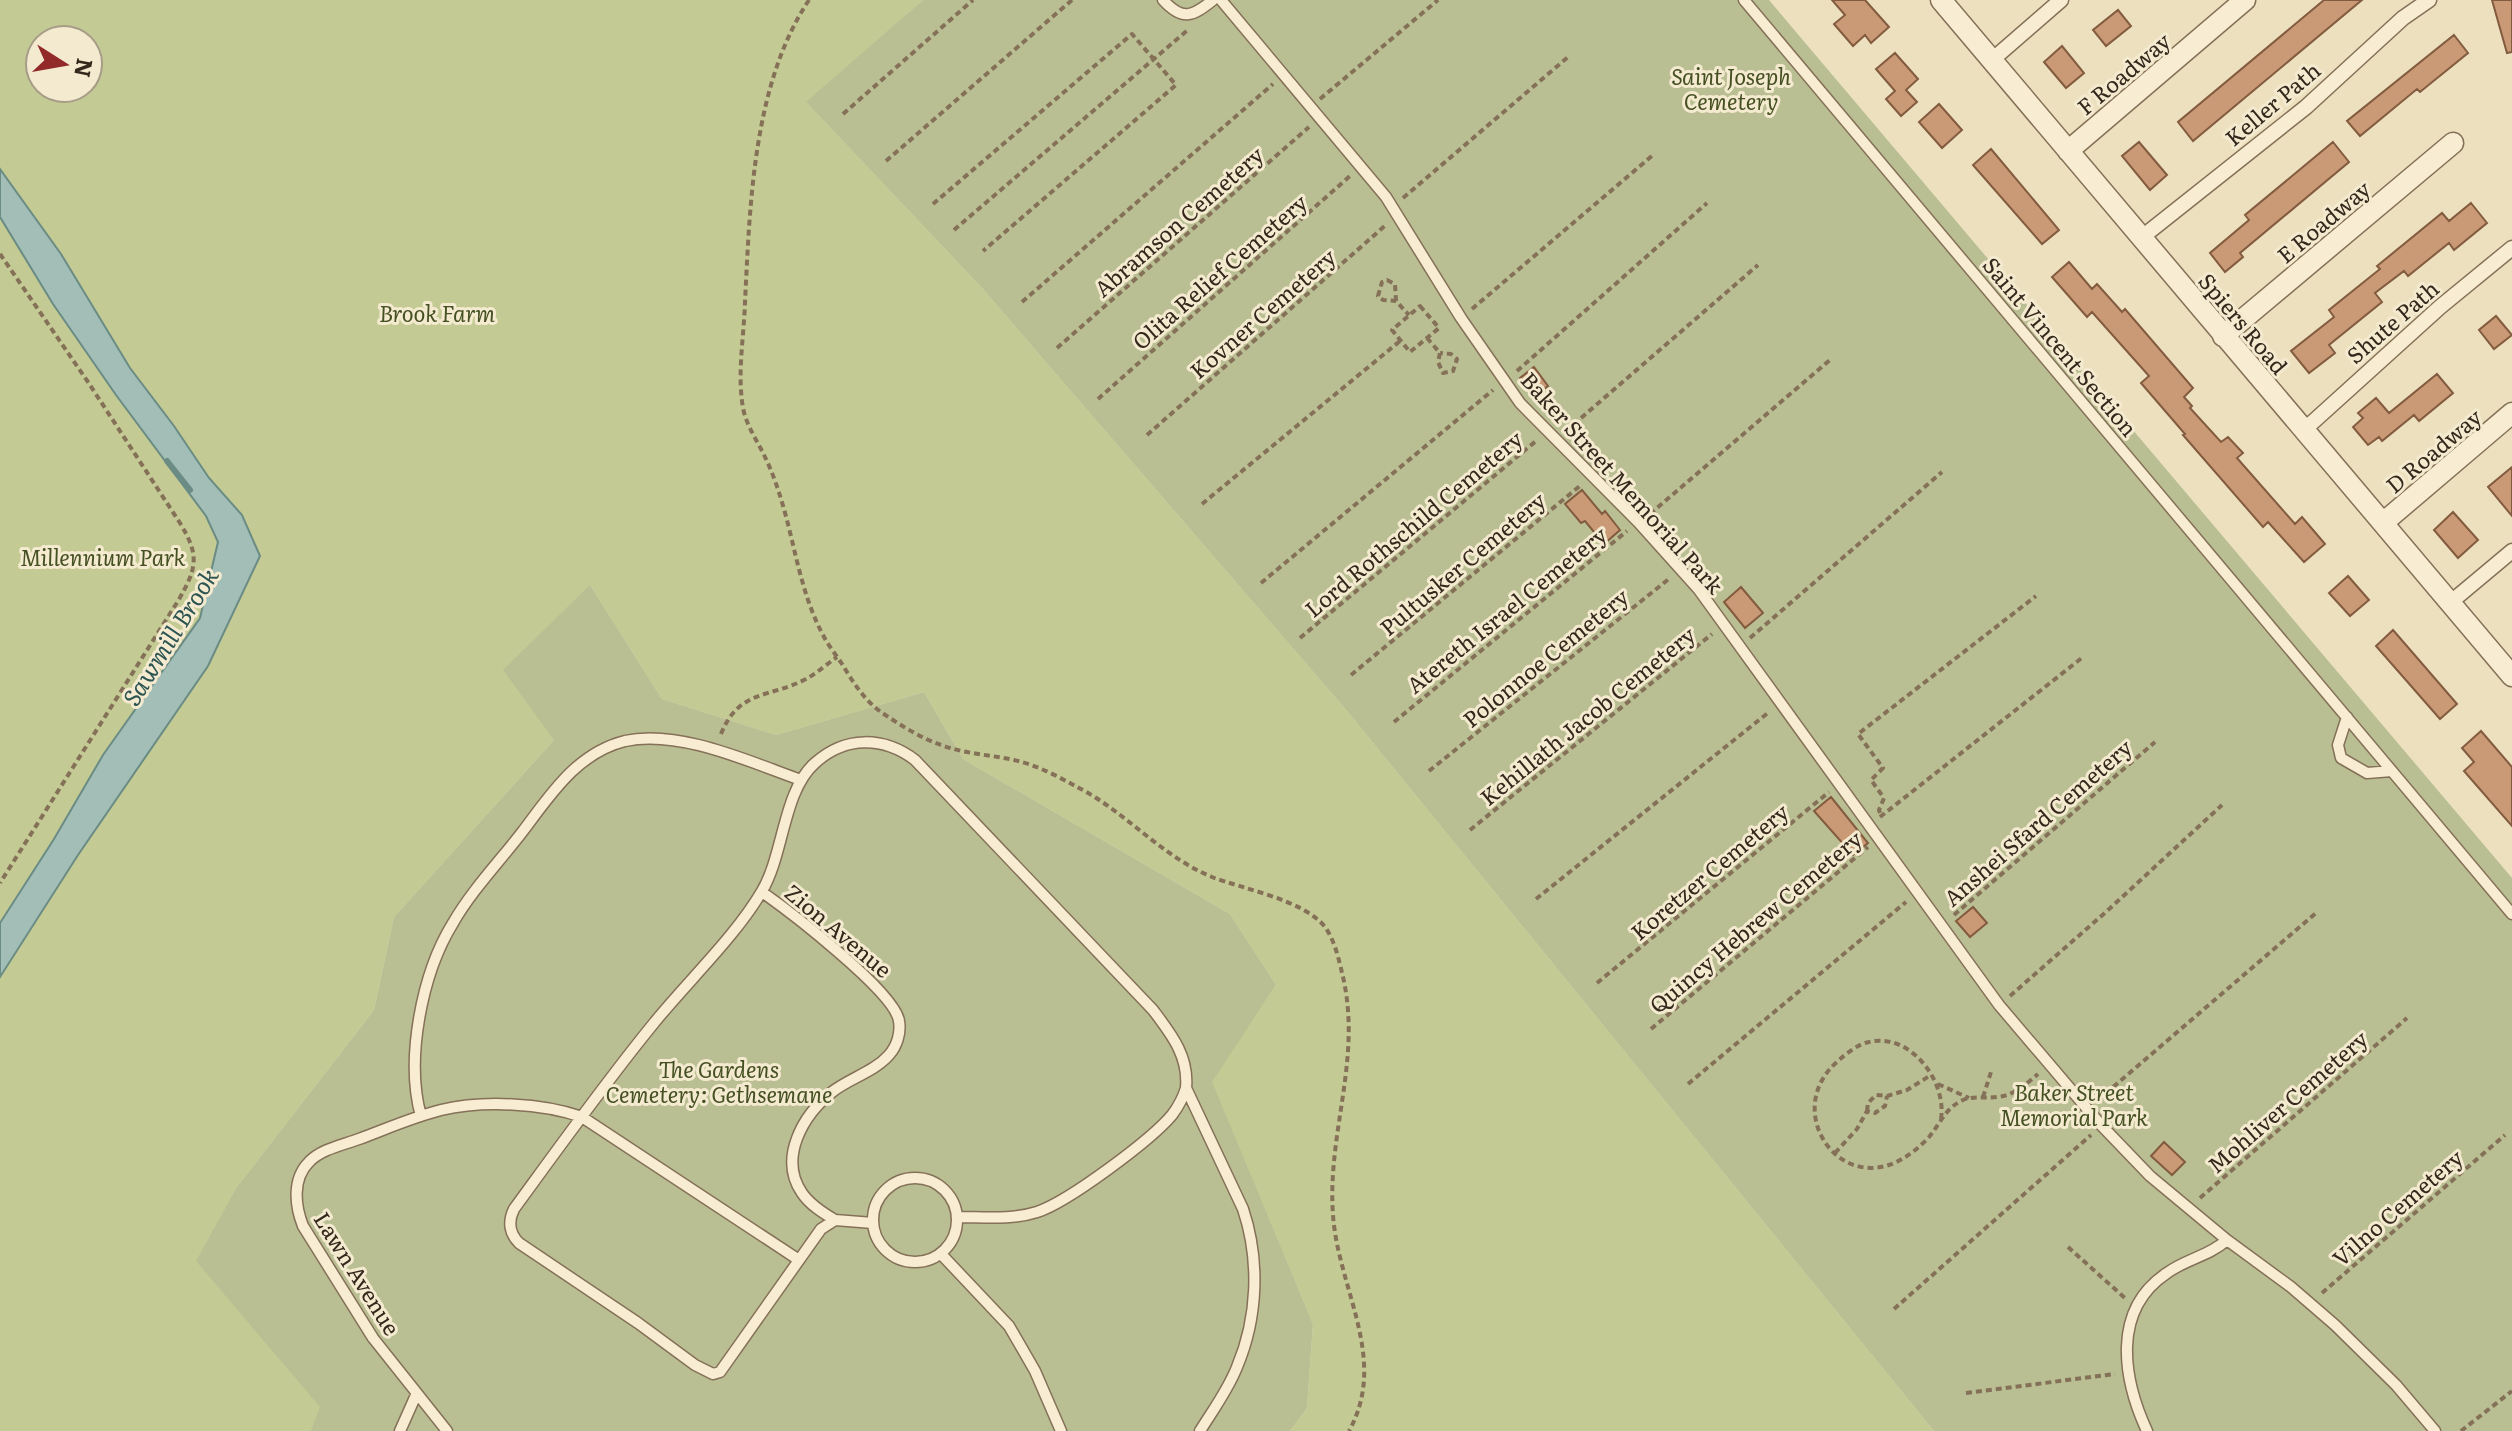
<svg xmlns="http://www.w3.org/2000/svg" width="2512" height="1431" font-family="Literata,serif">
<rect width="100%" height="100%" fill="#ece0bf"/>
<path fill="#c3ca94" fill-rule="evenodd" d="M 0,0 L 923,0 L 807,103 L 982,288 L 1347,711 L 1934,1431 L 1290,1431 L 1307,1408 L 1313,1324 L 1211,1082 L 1276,985 L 1230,914 L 963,759 L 924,692 L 776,735 L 662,699 L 590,585 L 554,740 L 394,917 L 374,1010 L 237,1187 L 324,1412 L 315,1431 L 0,1431 ZM 40,40 L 88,40 L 88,88 L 40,88 Z"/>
<path fill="#b9bf93" d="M 923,0 L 1769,0 L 2512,878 L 2512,1431 L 1934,1431 L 1347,711 L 982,288 L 806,102 Z
M 590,585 L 662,699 L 776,735 L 924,692 L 963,759 L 1230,914 L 1276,985 L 1212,1082 L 1313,1324 L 1307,1408 L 1290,1431 L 311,1431 L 320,1407 L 196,1261 L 237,1187 L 374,1010 L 394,917 L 554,740 L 503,670 Z"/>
<path fill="#a2beb6" stroke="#6a8c84" stroke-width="2" d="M 0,169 L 61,254 L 130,368 L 174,426 L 209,478 L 242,515 L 260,556 L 208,666 L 78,855 L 0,977 L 0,923 L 54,839 L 103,755 L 200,618 L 218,542 L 206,516 L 116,395 L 53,304 L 0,217 Z"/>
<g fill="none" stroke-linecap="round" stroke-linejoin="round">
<path stroke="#6a8c84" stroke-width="6" d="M 167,461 L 190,490"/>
</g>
<path fill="#ca9a76" stroke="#835b3f" stroke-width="2" d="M 1832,0 L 1865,0 L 1889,27 L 1871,43 L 1865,35 L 1853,46 L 1834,24 L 1845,15 Z
M 2324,0 L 2362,0 L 2193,141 L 2178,122 Z
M 2492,0 L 2512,0 L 2512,52 L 2507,53 Z
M 2118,10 L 2131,26 L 2106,46 L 2093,30 Z
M 2454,35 L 2468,53 L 2420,92 L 2417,89 L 2360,136 L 2347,121 Z
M 2062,46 L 2084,73 L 2066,88 L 2044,62 Z
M 1895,53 L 1918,79 L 1906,90 L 1917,102 L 1901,116 L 1886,99 L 1895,91 L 1876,69 Z
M 1939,104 L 1962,130 L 1942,148 L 1919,122 Z
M 2139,142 L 2167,175 L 2150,190 L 2122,156 Z
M 2333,142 L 2349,162 L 2240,253 L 2243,257 L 2225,272 L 2210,253 L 2249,220 L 2245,215 Z
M 1991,149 L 2059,230 L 2042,244 L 1973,165 Z
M 2471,203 L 2487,223 L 2454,250 L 2449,243 L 2408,276 L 2404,271 L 2375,293 L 2382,302 L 2329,345 L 2335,353 L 2309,373 L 2291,351 L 2334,317 L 2329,310 L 2380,269 L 2377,266 L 2442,213 L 2449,221 Z
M 2069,262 L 2092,289 L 2097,284 L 2122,312 L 2125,309 L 2193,388 L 2184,397 L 2192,406 L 2190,408 L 2221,442 L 2228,437 L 2243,453 L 2237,458 L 2295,524 L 2302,517 L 2325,544 L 2304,562 L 2268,522 L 2263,527 L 2183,435 L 2185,434 L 2141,383 L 2149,376 L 2092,312 L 2087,317 L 2052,277 Z
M 2496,316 L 2512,335 L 2494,349 L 2479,330 Z
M 1534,367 L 1548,386 L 1533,397 L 1520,378 Z
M 2437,374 L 2453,393 L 2419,421 L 2414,415 L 2382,441 L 2379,437 L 2368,445 L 2353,427 L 2363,418 L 2358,413 L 2376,398 L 2389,413 Z
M 2512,467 L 2512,516 L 2488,487 Z
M 1582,490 L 1602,514 L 1605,511 L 1620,530 L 1604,544 L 1585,521 L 1581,523 L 1565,504 Z
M 2453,512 L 2478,540 L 2458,558 L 2434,530 Z
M 2348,576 L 2369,600 L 2350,616 L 2329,593 Z
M 1741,587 L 1763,613 L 1745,628 L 1724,602 Z
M 2393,630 L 2457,704 L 2440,719 L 2376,646 Z
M 2481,731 L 2512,767 L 2512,826 L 2464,771 L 2474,762 L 2462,748 Z
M 1831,797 L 1868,843 L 1853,855 L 1814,811 Z
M 1973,907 L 1987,923 L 1970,937 L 1956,921 Z
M 2164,1142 L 2185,1162 L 2172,1175 L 2151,1156 Z"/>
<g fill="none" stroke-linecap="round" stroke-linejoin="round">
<defs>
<path id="service" d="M 1163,0 C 1182,21 1192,17 1213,0
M 1221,0 L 1386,197 L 1461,318 L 1520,403 L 1638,522 L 1699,590 L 1999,1005 L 2101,1125 L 2150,1176 L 2227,1240 L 2291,1287 L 2335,1325 L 2396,1385 L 2435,1431
M 1744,0 L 2512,914
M 2347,717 L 2338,745 L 2341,758 L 2367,773 L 2392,771
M 762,892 C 789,911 895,992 899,1021 C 901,1033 897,1046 889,1055 C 874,1072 850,1078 832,1092 C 803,1115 778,1158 802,1193 C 810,1205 823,1213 835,1220
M 421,1116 C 405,1059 422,973 453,923 C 472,890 500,861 523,831 C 551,794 577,753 625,741 C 679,729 750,762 801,780
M873 1220a42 42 0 1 1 84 0a42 42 0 1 1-84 0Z
M 957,1217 C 984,1217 1012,1220 1037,1212 C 1068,1202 1151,1140 1172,1115 C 1178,1107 1183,1098 1186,1088
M 873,1223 L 835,1220 L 821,1229 L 720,1372 L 713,1374 L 695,1365 L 638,1323 L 519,1243 C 509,1233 508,1221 514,1209 C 560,1146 605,1083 654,1023 C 688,981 735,937 762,891 C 784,854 783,791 815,763 C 845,736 883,736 915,760 L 1153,1010 C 1171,1034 1189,1056 1186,1088 L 1243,1209 C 1260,1260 1258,1317 1237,1367 C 1228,1390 1213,1410 1200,1431
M 941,1254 L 1009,1326 L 1035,1371 L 1061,1431
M 400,1431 L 416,1395
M 447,1431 L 373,1338 L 303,1226 C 295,1206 292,1179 309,1162 C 321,1149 343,1145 359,1139 C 386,1129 413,1117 441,1110 C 483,1100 542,1103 582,1117 L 799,1260
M 2147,1431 C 2123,1379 2111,1310 2167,1273 C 2186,1259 2209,1256 2227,1240"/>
<path id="pedestrian" d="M 1992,60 L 2061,0
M 2141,238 L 2306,107 L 2403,18 L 2429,0
M 2304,430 L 2440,307 L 2512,248
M 2451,602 L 2512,551"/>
<path id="minor" d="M 1941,0 L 2512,676
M 2068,151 L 2245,0
M 2223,336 L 2453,143
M 2384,522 L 2512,413"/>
</defs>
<use href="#service" stroke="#857058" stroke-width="13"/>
<use href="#pedestrian" stroke="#857058" stroke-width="17"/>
<use href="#minor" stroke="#857058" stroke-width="23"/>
<path stroke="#857058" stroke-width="4" stroke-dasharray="6 4" stroke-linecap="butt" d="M 809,0 C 753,84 750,203 745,302 C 744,337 737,373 743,408 C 746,423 754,436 761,449 C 769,464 776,482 781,499 C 795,544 800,592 823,635 C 828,645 836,655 842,664 C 853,682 864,700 881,712 C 900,725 922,739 944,746 C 967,754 991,755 1014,760 C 1037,765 1059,777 1079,788 C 1127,813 1161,856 1212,877 C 1243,889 1304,900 1325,927 C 1335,941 1339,960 1343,977 C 1362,1060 1327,1132 1333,1215 C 1338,1289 1389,1359 1349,1431
M 1320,99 L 1438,0
M 843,114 L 973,0
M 886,161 L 1072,0
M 1403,198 L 1568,57
M 933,204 L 1132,34 L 1176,85 L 983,251
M 954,230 L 1189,29
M 0,254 L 88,382 L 180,523 C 200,556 197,568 178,601 L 0,883
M 1396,301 L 1395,284 L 1387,280 L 1382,282 L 1378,296 L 1383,300 L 1396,301 L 1409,315
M 1022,302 L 1273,84
M 1420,306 L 1439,328 L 1410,352 L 1392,330 Z
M 1472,309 L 1653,155
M 1427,338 L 1440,353 L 1438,362 L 1443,373 L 1453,371 L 1457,359 L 1451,354 L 1440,353
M 1057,348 L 1309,127
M 1517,371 L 1707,203
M 1098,399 L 1350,176
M 1566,431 L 1758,265
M 1147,435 L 1387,224
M 1202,504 L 1400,341
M 1650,514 L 1831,359
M 1261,583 L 1493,390
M 1300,638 L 1536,441
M 1750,638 L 1942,472
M 1351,675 L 1581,485
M 1394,722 L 1627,531
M 721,734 C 739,689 770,698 806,679 C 817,673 827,664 837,657
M 1429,771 L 1670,578
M 1880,813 L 1879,810 L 1884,798 L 1871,780 L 1883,768 L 1858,734 L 2036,596
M 1880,817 L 2083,657
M 1470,830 L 1712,634
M 1536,899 L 1769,712
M 1954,915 L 2155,742
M 1597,983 L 1829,792
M 2010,996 L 2107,911 L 2222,805
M 1651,1029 L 1868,847
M 1688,1084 L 1906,902
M 1938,1084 L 1969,1098
M 1983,1097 L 1992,1069
M 2098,1100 L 2316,913
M 1867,1111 L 1868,1103 L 1876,1095 L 1887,1096 L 1907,1090 L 1931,1075
M 1941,1119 C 1947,1081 1910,1032 1869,1042 C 1858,1044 1847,1053 1838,1061 C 1785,1106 1831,1184 1889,1165 C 1904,1160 1919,1148 1929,1137 C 1940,1124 1945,1109 1961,1101 C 1972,1095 1984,1099 1997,1097 C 2013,1096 2026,1084 2038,1074
M 1835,1153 L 1857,1129 L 1867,1111 L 1875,1113 L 1885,1106 L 1887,1096
M 2200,1198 L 2407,1018
M 2068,1247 L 2126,1299
M 2322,1293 L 2505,1135
M 1894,1309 L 2091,1135
M 1966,1393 L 2115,1374
M 2461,1431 L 2512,1391"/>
<use href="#service" stroke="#f8edd2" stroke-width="10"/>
<use href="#pedestrian" stroke="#f8edd2" stroke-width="14"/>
<use href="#minor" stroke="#f8edd2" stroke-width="20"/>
</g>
<g text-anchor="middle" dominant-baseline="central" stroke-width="6" stroke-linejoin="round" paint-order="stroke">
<g font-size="22" fill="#34281c" stroke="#f4eacf">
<text transform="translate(2123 73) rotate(-40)">F Roadway</text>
<text transform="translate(2272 103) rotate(-40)">Keller Path</text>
<text transform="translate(1178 221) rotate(-41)">Abramson Cemetery</text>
<text transform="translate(2323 221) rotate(-40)">E Roadway</text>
<text transform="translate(1219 271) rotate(-41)">Olita Relief Cemetery</text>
<text transform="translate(1262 313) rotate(-41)">Kovner Cemetery</text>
<text transform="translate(2392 321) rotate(-41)">Shute Path</text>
<text transform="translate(2244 323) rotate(50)">Spiers Road</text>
<text transform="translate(2061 346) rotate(50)">Saint Vincent Section</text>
<text transform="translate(2433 450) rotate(-40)">D Roadway</text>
<text transform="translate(1623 482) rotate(48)">Baker Street Memorial Park</text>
<text transform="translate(1413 523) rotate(-40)">Lord Rothschild Cemetery</text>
<text transform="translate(1462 563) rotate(-40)">Pultusker Cemetery</text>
<text transform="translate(1506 609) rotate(-39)">Atereth Israel Cemetery</text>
<text transform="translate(1545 657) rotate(-39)">Polonnoe Cemetery</text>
<text transform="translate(1587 715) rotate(-39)">Kehillath Jacob Cemetery</text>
<text transform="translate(2037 822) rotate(-41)">Anshei Sfard Cemetery</text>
<text transform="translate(1709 871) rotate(-40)">Koretzer Cemetery</text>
<text transform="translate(1755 921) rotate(-40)">Quincy Hebrew Cemetery</text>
<text transform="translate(839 930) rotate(40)">Zion Avenue</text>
<text transform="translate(2287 1101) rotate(-41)">Mohliver Cemetery</text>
<text transform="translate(2397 1207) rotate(-41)">Vilno Cemetery</text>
<text transform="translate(358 1273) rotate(58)">Lawn Avenue</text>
</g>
<g font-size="22" font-style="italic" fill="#455023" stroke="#f4eacf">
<text x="1731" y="75">Saint Joseph<tspan x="1731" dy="25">Cemetery</tspan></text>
<text x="437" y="312">Brook Farm</text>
<text x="103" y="556">Millennium Park</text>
<text x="719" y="1068">The Gardens<tspan x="719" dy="25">Cemetery: Gethsemane</tspan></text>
<text x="2074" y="1091">Baker Street<tspan x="2074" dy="25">Memorial Park</tspan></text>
</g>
<g font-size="24" font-style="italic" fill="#2c5452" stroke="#f4eacf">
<text transform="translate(169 636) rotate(-58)">Sawmill Brook</text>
</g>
</g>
<g transform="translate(64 64) rotate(101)"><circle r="38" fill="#f4eacf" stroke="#a79c87" stroke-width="2"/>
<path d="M0-6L14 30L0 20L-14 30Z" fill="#922a2a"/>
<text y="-12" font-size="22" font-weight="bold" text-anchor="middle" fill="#34281c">N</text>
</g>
</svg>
